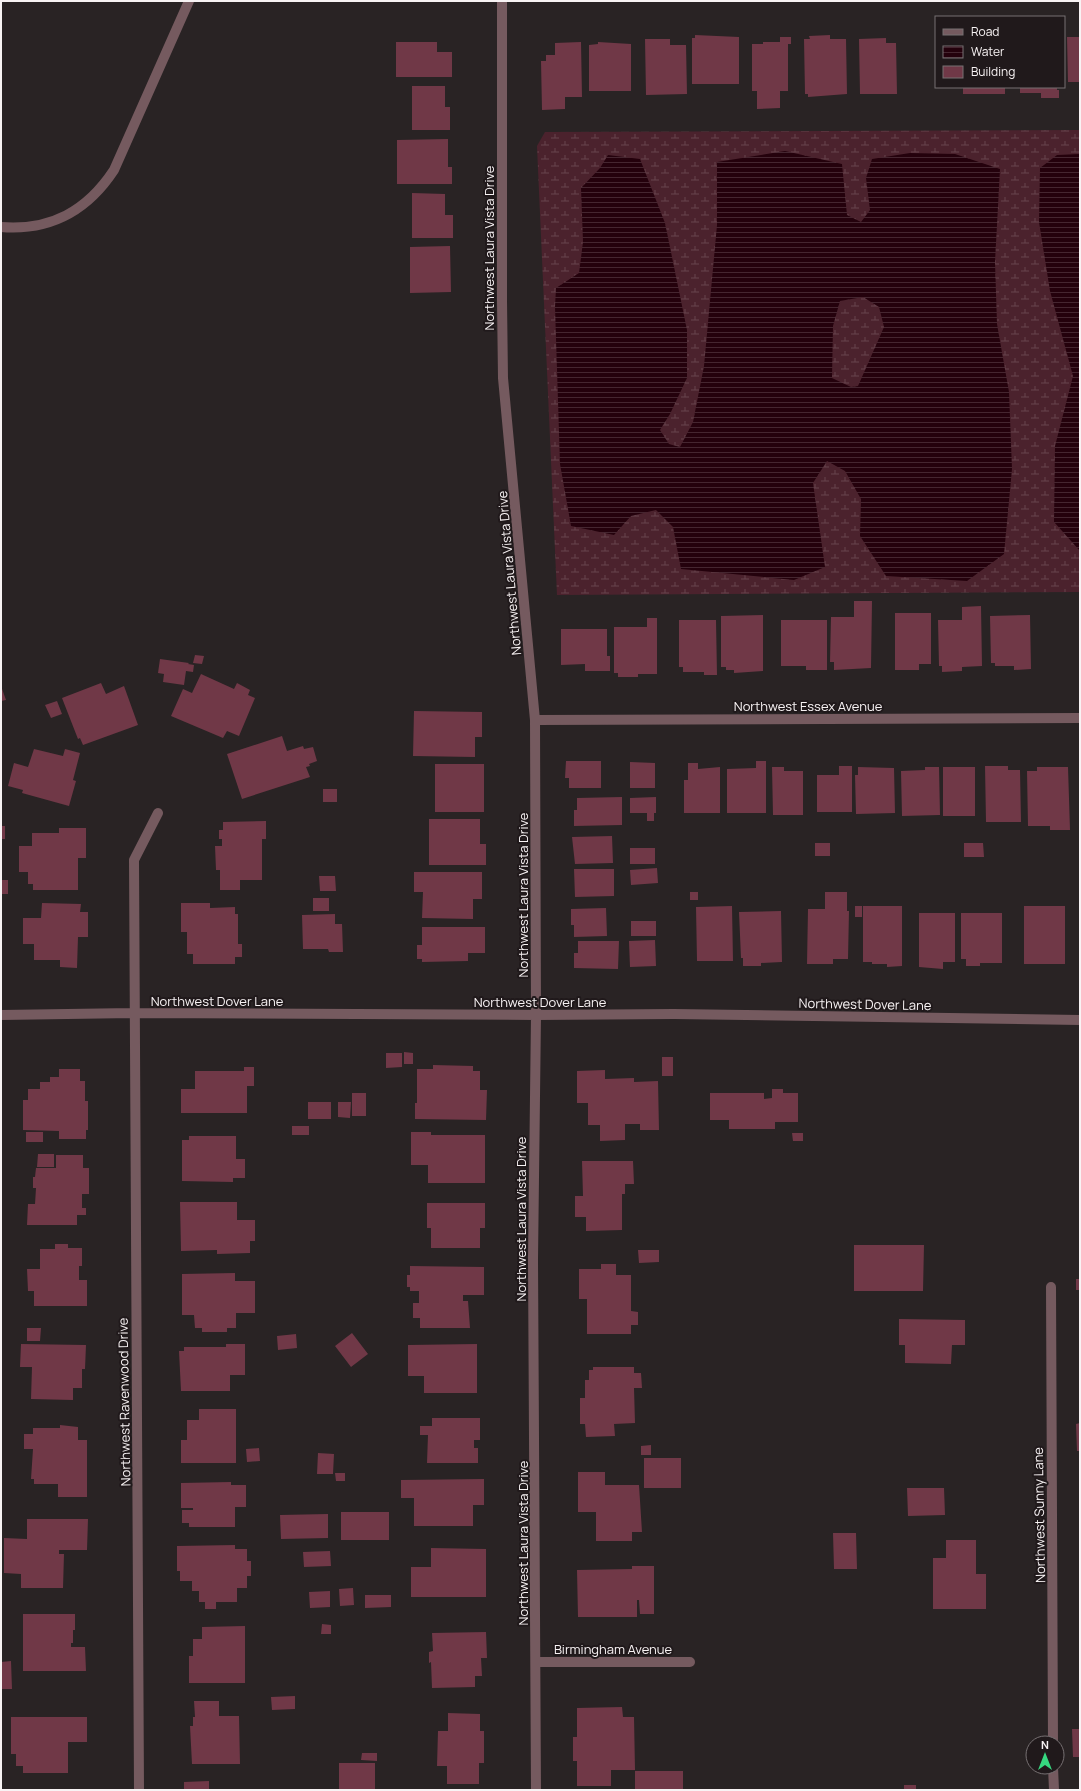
<svg xmlns="http://www.w3.org/2000/svg" width="1081" height="1791" font-family="Manrope,sans-serif">
<defs>
<pattern id="wetland-marsh" width="20" height="14" patternUnits="userSpaceOnUse"><rect width="20" height="14" fill="#4b222d"/><path d="M1 5h8M5 5V1M11 12h8M15 12V8" fill="none" stroke="#66434c"/></pattern>
<pattern id="water-rules" width="6" height="5" patternUnits="userSpaceOnUse"><rect width="6" height="5" fill="#24010c"/><path d="M0 2.5h6" fill="none" stroke="#452630"/></pattern>
</defs>
<rect width="100%" height="100%" fill="#292324"/>
<path fill="url(#wetland-marsh)" d="M 1080,130 L 1080,592 L 557,595 L 537,146 L 545,132 Z"/>
<path fill="url(#water-rules)" fill-rule="evenodd" d="M 785,151 L 842,164 L 847,215 L 861,222 L 870,210 L 866,178 L 872,159 L 910,153 L 955,154 L 1000,169 L 995,262 L 997,324 L 1009,392 L 1012,469 L 1004,554 L 967,581 L 886,576 L 860,536 L 861,499 L 845,471 L 827,461 L 813,483 L 825,567 L 794,580 L 681,569 L 673,527 L 656,510 L 631,516 L 614,535 L 571,526 L 560,464 L 555,307 L 556,288 L 579,273 L 583,242 L 581,188 L 600,168 L 608,155 L 640,159 L 665,223 L 687,330 L 687,378 L 670,414 L 660,430 L 669,444 L 680,447 L 693,422 L 704,366 L 717,225 L 717,162 ZM 863,297 L 879,307 L 884,327 L 858,386 L 851,387 L 832,378 L 833,326 L 840,301 Z
M 1080,154 L 1080,551 L 1054,522 L 1055,446 L 1073,376 L 1050,291 L 1039,222 L 1040,168 L 1057,155 Z"/>
<path fill="#703847" d="M 695,35 L 739,37 L 739,84 L 692,84 L 692,38 L 695,38 Z
M 830,35 L 830,39 L 846,39 L 847,94 L 808,97 L 808,94 L 805,94 L 804,39 L 810,39 L 809,36 Z
M 780,37 L 791,37 L 791,44 L 788,44 L 788,91 L 780,91 L 780,108 L 757,109 L 757,91 L 752,91 L 752,44 L 763,44 L 763,42 L 780,42 Z
M 1067,37 L 1080,37 L 1080,82 L 1068,82 Z
M 886,38 L 886,43 L 896,43 L 897,94 L 860,94 L 859,39 Z
M 645,39 L 670,39 L 670,45 L 686,45 L 687,94 L 646,95 Z
M 396,42 L 437,42 L 437,52 L 452,52 L 452,77 L 396,77 Z
M 581,42 L 582,97 L 565,97 L 565,109 L 542,110 L 541,61 L 546,61 L 546,55 L 555,55 L 555,43 Z
M 598,42 L 631,44 L 631,91 L 589,91 L 589,45 L 598,44 Z
M 412,86 L 445,86 L 445,107 L 450,107 L 450,130 L 412,130 Z
M 963,87 L 1005,87 L 1005,94 L 963,94 Z
M 1020,87 L 1057,87 L 1057,90 L 1059,90 L 1059,98 L 1041,98 L 1041,93 L 1020,93 Z
M 448,139 L 448,167 L 452,167 L 452,184 L 397,184 L 397,140 Z
M 412,193 L 445,194 L 445,215 L 453,215 L 453,238 L 412,238 Z
M 450,246 L 451,292 L 410,293 L 410,247 Z
M 854,601 L 872,601 L 871,668 L 834,670 L 834,662 L 830,662 L 831,617 L 854,617 Z
M 981,606 L 982,666 L 962,667 L 962,671 L 942,672 L 942,666 L 939,666 L 938,620 L 962,620 L 962,607 Z
M 895,613 L 931,613 L 931,664 L 919,664 L 919,670 L 895,670 Z
M 763,615 L 763,671 L 734,673 L 734,670 L 726,670 L 726,667 L 721,667 L 721,616 Z
M 1030,615 L 1031,669 L 1014,670 L 1014,666 L 995,666 L 995,663 L 991,663 L 990,616 Z
M 647,618 L 657,618 L 657,674 L 638,674 L 638,677 L 618,677 L 618,673 L 614,673 L 614,627 L 647,627 Z
M 679,620 L 716,620 L 717,675 L 704,675 L 704,672 L 683,672 L 683,667 L 679,667 Z
M 781,620 L 827,620 L 827,670 L 806,670 L 806,666 L 781,666 Z
M 561,629 L 607,629 L 607,656 L 610,656 L 610,671 L 585,671 L 585,664 L 561,665 Z
M 195,655 L 204,656 L 202,664 L 193,663 Z
M 160,659 L 189,663 L 188,664 L 194,665 L 193,672 L 186,671 L 184,685 L 163,682 L 164,674 L 158,673 Z
M 201,674 L 234,689 L 237,683 L 250,690 L 248,695 L 255,698 L 239,736 L 227,731 L 223,738 L 171,716 L 183,689 L 192,693 Z
M 101,683 L 106,694 L 124,686 L 138,725 L 83,745 L 80,738 L 78,739 L 62,698 Z
M 1,686 L 6,700 L 1,701 Z
M 57,701 L 62,714 L 51,718 L 45,705 Z
M 414,711 L 482,712 L 482,737 L 475,737 L 475,757 L 413,756 Z
M 282,736 L 287,751 L 303,746 L 304,749 L 313,747 L 317,761 L 309,764 L 310,766 L 306,767 L 310,777 L 242,799 L 227,754 Z
M 34,749 L 63,756 L 65,749 L 80,753 L 73,780 L 76,781 L 69,806 L 22,793 L 23,790 L 8,786 L 14,763 L 28,767 Z
M 566,761 L 601,761 L 601,788 L 569,788 L 569,778 L 565,778 Z
M 756,761 L 766,761 L 766,813 L 727,813 L 727,769 L 756,768 Z
M 630,762 L 655,763 L 655,788 L 630,788 Z
M 688,763 L 698,763 L 698,769 L 720,767 L 720,813 L 684,813 L 684,780 L 688,780 Z
M 435,764 L 484,764 L 484,812 L 435,812 Z
M 839,766 L 852,766 L 852,812 L 817,812 L 817,775 L 839,775 Z
M 985,766 L 1008,766 L 1008,770 L 1020,770 L 1021,822 L 986,822 Z
M 772,767 L 784,767 L 784,771 L 803,771 L 803,815 L 773,815 Z
M 858,767 L 894,768 L 895,813 L 856,814 L 855,775 L 858,775 Z
M 925,767 L 939,767 L 940,815 L 902,816 L 901,771 L 925,770 Z
M 943,767 L 975,767 L 975,816 L 943,816 Z
M 1037,767 L 1068,767 L 1070,830 L 1050,830 L 1050,826 L 1028,826 L 1027,771 L 1037,771 Z
M 323,789 L 337,789 L 337,802 L 323,802 Z
M 622,797 L 622,825 L 574,826 L 574,810 L 577,810 L 577,798 Z
M 656,797 L 656,813 L 654,813 L 654,821 L 647,821 L 647,813 L 630,813 L 630,798 Z
M 429,819 L 480,819 L 480,844 L 486,844 L 486,865 L 429,865 Z
M 266,821 L 266,839 L 262,839 L 262,880 L 240,880 L 240,890 L 220,890 L 220,870 L 216,870 L 215,846 L 222,846 L 222,839 L 219,839 L 219,830 L 223,830 L 223,822 Z
M 1,826 L 5,826 L 5,839 L 1,839 Z
M 59,828 L 86,828 L 86,858 L 78,858 L 78,890 L 33,890 L 33,884 L 28,884 L 28,872 L 19,872 L 19,846 L 32,846 L 32,833 L 59,833 Z
M 612,836 L 613,863 L 575,864 L 572,837 Z
M 815,843 L 830,843 L 830,856 L 815,856 Z
M 964,843 L 983,843 L 984,857 L 964,857 Z
M 630,848 L 655,848 L 655,864 L 630,864 Z
M 657,868 L 658,883 L 631,885 L 630,870 Z
M 574,869 L 614,869 L 614,896 L 575,897 Z
M 414,872 L 482,872 L 482,899 L 473,899 L 473,919 L 422,918 L 423,892 L 414,892 Z
M 319,876 L 335,876 L 336,891 L 320,891 Z
M 1,880 L 8,880 L 8,894 L 1,894 Z
M 690,892 L 698,892 L 698,900 L 690,900 Z
M 825,892 L 847,892 L 847,911 L 849,911 L 848,959 L 833,959 L 833,964 L 807,964 L 808,909 L 825,909 Z
M 313,898 L 329,898 L 329,911 L 313,911 Z
M 42,903 L 81,904 L 80,912 L 88,912 L 88,937 L 78,937 L 77,968 L 60,967 L 60,960 L 34,960 L 34,944 L 23,944 L 23,918 L 41,918 Z
M 181,903 L 210,903 L 210,908 L 235,907 L 235,914 L 238,914 L 238,944 L 242,944 L 242,957 L 235,957 L 235,964 L 193,964 L 193,954 L 187,954 L 187,932 L 181,932 Z
M 732,906 L 733,961 L 697,961 L 696,907 Z
M 855,906 L 862,906 L 862,917 L 855,917 Z
M 863,906 L 902,906 L 902,966 L 887,967 L 887,964 L 872,964 L 872,962 L 863,962 Z
M 1024,906 L 1065,906 L 1065,964 L 1024,964 Z
M 606,908 L 607,936 L 574,937 L 574,925 L 571,925 L 571,909 Z
M 781,911 L 782,962 L 761,963 L 761,966 L 743,966 L 743,958 L 741,958 L 739,912 Z
M 919,913 L 955,913 L 955,962 L 943,962 L 943,969 L 919,967 Z
M 961,913 L 1002,913 L 1002,963 L 980,963 L 980,966 L 966,966 L 966,959 L 961,959 Z
M 335,914 L 335,924 L 342,924 L 343,952 L 329,952 L 328,949 L 303,949 L 302,915 Z
M 631,921 L 656,921 L 656,936 L 631,936 Z
M 422,927 L 485,927 L 485,953 L 468,953 L 468,961 L 422,962 L 422,959 L 417,959 L 417,945 L 422,945 Z
M 655,940 L 656,966 L 630,967 L 629,941 Z
M 578,941 L 619,941 L 618,969 L 574,968 L 574,953 L 578,953 Z
M 404,1052 L 413,1053 L 413,1064 L 404,1064 Z
M 386,1053 L 402,1053 L 402,1067 L 386,1068 Z
M 662,1057 L 673,1057 L 673,1076 L 662,1076 Z
M 433,1065 L 473,1066 L 473,1071 L 480,1071 L 480,1090 L 487,1090 L 486,1120 L 415,1119 L 415,1103 L 417,1103 L 417,1069 L 433,1069 Z
M 244,1067 L 254,1067 L 254,1086 L 247,1086 L 247,1113 L 181,1113 L 181,1089 L 195,1089 L 195,1071 L 244,1071 Z
M 59,1069 L 80,1069 L 80,1081 L 85,1081 L 85,1101 L 88,1101 L 88,1130 L 86,1130 L 86,1139 L 59,1139 L 59,1131 L 23,1130 L 23,1100 L 28,1100 L 28,1089 L 40,1089 L 40,1082 L 50,1082 L 50,1077 L 59,1077 Z
M 605,1070 L 605,1079 L 634,1078 L 634,1082 L 658,1081 L 659,1130 L 640,1130 L 640,1124 L 625,1124 L 625,1140 L 600,1141 L 600,1125 L 588,1125 L 588,1103 L 577,1103 L 577,1071 Z
M 772,1089 L 783,1089 L 783,1093 L 798,1093 L 798,1122 L 775,1122 L 775,1129 L 729,1129 L 729,1120 L 710,1120 L 710,1093 L 764,1093 L 764,1099 L 772,1098 Z
M 352,1093 L 366,1093 L 366,1116 L 352,1116 Z
M 308,1102 L 331,1102 L 331,1119 L 308,1119 Z
M 338,1102 L 351,1102 L 350,1118 L 338,1117 Z
M 292,1126 L 309,1126 L 309,1135 L 292,1135 Z
M 26,1132 L 43,1132 L 43,1142 L 26,1142 Z
M 411,1132 L 431,1132 L 431,1135 L 485,1135 L 485,1183 L 428,1183 L 428,1165 L 411,1165 Z
M 792,1133 L 803,1133 L 803,1141 L 793,1141 Z
M 189,1136 L 236,1136 L 236,1159 L 245,1159 L 245,1178 L 233,1178 L 233,1182 L 182,1181 L 182,1140 L 189,1140 Z
M 38,1154 L 54,1154 L 54,1167 L 37,1167 Z
M 56,1155 L 83,1155 L 83,1168 L 89,1168 L 89,1194 L 82,1194 L 82,1208 L 86,1208 L 86,1215 L 77,1215 L 77,1225 L 27,1225 L 28,1204 L 35,1204 L 36,1188 L 33,1188 L 33,1177 L 35,1177 L 36,1168 L 56,1168 Z
M 582,1161 L 633,1161 L 634,1184 L 625,1184 L 625,1194 L 622,1194 L 622,1230 L 586,1231 L 586,1217 L 575,1217 L 575,1196 L 583,1196 Z
M 180,1202 L 237,1202 L 237,1220 L 255,1220 L 255,1241 L 250,1241 L 250,1253 L 217,1254 L 217,1250 L 181,1251 Z
M 427,1203 L 485,1203 L 485,1228 L 480,1228 L 480,1248 L 431,1248 L 431,1228 L 427,1228 Z
M 55,1244 L 68,1244 L 68,1248 L 82,1248 L 82,1266 L 79,1266 L 79,1280 L 87,1280 L 87,1306 L 34,1306 L 34,1291 L 28,1291 L 27,1269 L 40,1269 L 40,1249 L 55,1249 Z
M 854,1245 L 924,1245 L 923,1291 L 854,1291 Z
M 638,1250 L 659,1250 L 659,1262 L 639,1263 Z
M 601,1264 L 616,1264 L 616,1275 L 631,1275 L 631,1311 L 638,1312 L 638,1325 L 631,1325 L 631,1334 L 587,1334 L 587,1299 L 579,1299 L 579,1269 L 601,1269 Z
M 410,1266 L 484,1267 L 484,1295 L 463,1295 L 463,1301 L 468,1301 L 470,1328 L 420,1328 L 420,1318 L 413,1318 L 413,1303 L 419,1303 L 419,1291 L 410,1291 L 410,1287 L 407,1287 L 407,1275 L 410,1275 Z
M 235,1273 L 235,1281 L 255,1281 L 255,1313 L 236,1313 L 236,1328 L 227,1328 L 227,1332 L 202,1332 L 202,1328 L 195,1328 L 194,1315 L 182,1315 L 182,1274 Z
M 1076,1279 L 1080,1279 L 1080,1290 L 1076,1290 Z
M 899,1319 L 965,1320 L 965,1345 L 952,1345 L 951,1364 L 905,1363 L 905,1345 L 899,1345 Z
M 27,1328 L 41,1328 L 40,1341 L 27,1341 Z
M 352,1333 L 368,1354 L 351,1367 L 335,1346 Z
M 296,1334 L 297,1348 L 278,1350 L 277,1336 Z
M 21,1344 L 86,1345 L 85,1369 L 82,1369 L 82,1388 L 73,1388 L 73,1400 L 31,1399 L 32,1367 L 20,1367 Z
M 226,1344 L 245,1344 L 245,1375 L 230,1375 L 230,1391 L 181,1391 L 179,1351 L 184,1351 L 184,1347 L 226,1347 Z
M 477,1344 L 477,1393 L 424,1393 L 424,1376 L 408,1376 L 408,1345 Z
M 593,1367 L 634,1367 L 634,1373 L 641,1373 L 642,1388 L 634,1388 L 635,1423 L 614,1424 L 615,1436 L 586,1437 L 585,1424 L 580,1424 L 580,1398 L 585,1398 L 585,1380 L 589,1380 L 589,1370 L 593,1370 Z
M 199,1409 L 236,1409 L 236,1463 L 181,1463 L 181,1440 L 187,1440 L 187,1420 L 199,1420 Z
M 432,1418 L 480,1418 L 480,1440 L 474,1440 L 474,1448 L 478,1448 L 478,1463 L 427,1463 L 428,1435 L 420,1435 L 420,1426 L 432,1426 Z
M 1080,1423 L 1080,1451 L 1077,1451 L 1076,1424 Z
M 60,1425 L 78,1427 L 78,1440 L 87,1440 L 87,1497 L 58,1497 L 58,1484 L 34,1484 L 34,1479 L 31,1479 L 33,1449 L 24,1449 L 24,1434 L 33,1434 L 33,1428 L 60,1428 Z
M 651,1445 L 651,1455 L 641,1455 L 641,1446 Z
M 259,1448 L 260,1461 L 247,1462 L 246,1449 Z
M 318,1453 L 334,1454 L 333,1474 L 317,1474 Z
M 644,1458 L 681,1458 L 681,1488 L 644,1488 Z
M 578,1472 L 605,1472 L 605,1485 L 639,1485 L 642,1532 L 632,1532 L 632,1541 L 596,1541 L 596,1512 L 578,1512 Z
M 335,1473 L 345,1473 L 345,1481 L 336,1481 Z
M 484,1479 L 484,1505 L 473,1505 L 473,1526 L 414,1526 L 414,1498 L 401,1498 L 401,1480 Z
M 231,1482 L 231,1485 L 246,1485 L 246,1507 L 235,1507 L 235,1527 L 189,1527 L 189,1523 L 182,1523 L 182,1510 L 193,1510 L 193,1508 L 181,1508 L 181,1483 Z
M 907,1488 L 944,1488 L 945,1515 L 908,1516 Z
M 341,1512 L 389,1512 L 389,1540 L 341,1540 Z
M 328,1514 L 328,1538 L 281,1539 L 280,1515 Z
M 27,1519 L 88,1519 L 87,1550 L 59,1550 L 59,1554 L 64,1554 L 63,1588 L 21,1588 L 21,1574 L 4,1573 L 4,1538 L 27,1539 Z
M 833,1533 L 856,1533 L 857,1569 L 834,1569 Z
M 946,1540 L 976,1540 L 976,1574 L 986,1574 L 986,1609 L 933,1609 L 933,1558 L 946,1558 Z
M 235,1545 L 235,1549 L 247,1549 L 247,1561 L 251,1561 L 251,1576 L 247,1576 L 247,1588 L 237,1588 L 237,1602 L 216,1602 L 216,1609 L 205,1609 L 205,1602 L 199,1602 L 199,1591 L 192,1591 L 192,1581 L 180,1581 L 180,1571 L 177,1571 L 177,1546 Z
M 431,1548 L 486,1549 L 486,1597 L 411,1597 L 411,1567 L 431,1567 Z
M 330,1551 L 331,1566 L 304,1567 L 303,1552 Z
M 632,1566 L 654,1566 L 654,1614 L 640,1614 L 639,1600 L 637,1600 L 637,1617 L 578,1617 L 577,1570 L 632,1569 Z
M 353,1588 L 354,1605 L 340,1606 L 339,1589 Z
M 330,1591 L 330,1607 L 310,1608 L 309,1592 Z
M 365,1595 L 391,1595 L 391,1607 L 365,1608 Z
M 23,1614 L 75,1614 L 75,1630 L 73,1630 L 73,1643 L 71,1643 L 71,1647 L 85,1647 L 86,1671 L 23,1671 Z
M 322,1624 L 331,1625 L 331,1634 L 321,1634 Z
M 245,1626 L 245,1683 L 189,1683 L 189,1656 L 193,1656 L 193,1639 L 202,1639 L 202,1627 Z
M 486,1632 L 487,1658 L 481,1658 L 482,1676 L 475,1676 L 475,1687 L 432,1688 L 431,1662 L 429,1663 L 429,1652 L 433,1651 L 432,1633 Z
M 11,1661 L 12,1689 L 1,1689 L 1,1662 Z
M 295,1696 L 295,1709 L 272,1710 L 271,1697 Z
M 194,1701 L 219,1701 L 219,1716 L 239,1716 L 240,1764 L 192,1764 L 190,1726 L 193,1726 L 193,1717 L 195,1717 Z
M 622,1707 L 623,1717 L 634,1717 L 635,1770 L 611,1770 L 611,1786 L 577,1786 L 577,1761 L 573,1761 L 573,1737 L 577,1737 L 577,1708 Z
M 448,1713 L 480,1714 L 480,1731 L 484,1731 L 484,1763 L 479,1763 L 479,1784 L 447,1784 L 447,1766 L 437,1766 L 438,1731 L 448,1731 Z
M 11,1717 L 87,1717 L 87,1742 L 68,1742 L 68,1773 L 23,1773 L 23,1766 L 16,1766 L 16,1754 L 11,1754 Z
M 1072,1729 L 1080,1729 L 1080,1757 L 1073,1757 Z
M 362,1753 L 377,1753 L 377,1761 L 361,1760 Z
M 339,1763 L 375,1763 L 375,1790 L 339,1790 Z
M 635,1771 L 683,1771 L 683,1790 L 635,1790 Z
M 209,1781 L 209,1790 L 184,1790 L 184,1782 Z
M 904,1785 L 916,1785 L 916,1790 L 904,1790 Z"/>
<g fill="none" stroke-linecap="round" stroke-linejoin="round">
<path stroke="#755a5f" stroke-width="10" d="M 502,1 L 502,301 L 503,378 L 535,720 L 536,1015 L 533,1260 L 536,1790
M 1,227 C 51,231 87,211 114,170 L 189,1
M 535,720 L 1080,718
M 1,1015 L 133,1013 L 536,1015 L 674,1014 L 1080,1020
M 1051,1287 L 1053,1743
M 537,1662 L 690,1662
M 1053,1767 L 1054,1790
M 139,1790 L 134,860 L 158,813"/>
</g>
<g text-anchor="middle" dominant-baseline="central" stroke-width="4" stroke-linejoin="round" paint-order="stroke">
<g font-size="13" fill="#f8f3f4" stroke="#20191b">
<text transform="translate(489 248) rotate(-90)">Northwest Laura Vista Drive</text>
<text transform="translate(509 573) rotate(-95)">Northwest Laura Vista Drive</text>
<text x="808" y="706">Northwest Essex Avenue</text>
<text transform="translate(523 895) rotate(-90)">Northwest Laura Vista Drive</text>
<text x="217" y="1001">Northwest Dover Lane</text>
<text x="540" y="1002">Northwest Dover Lane</text>
<text transform="translate(865 1004) rotate(1)">Northwest Dover Lane</text>
<text transform="translate(521 1219) rotate(-90)">Northwest Laura Vista Drive</text>
<text transform="translate(124 1402) rotate(-91)">Northwest Ravenwood Drive</text>
<text transform="translate(1039 1515) rotate(-91)">Northwest Sunny Lane</text>
<text transform="translate(523 1543) rotate(-90)">Northwest Laura Vista Drive</text>
<text x="613" y="1649">Birmingham Avenue</text>
</g>
</g>
<rect width="1081" height="1791" fill="none" stroke="#f8f3f4" stroke-width="4"/>
<rect x="935" y="16" width="130" height="72" fill="#20191b" stroke="#767072"/>
<rect x="943" y="29" width="20" height="6" fill="#755a5f" stroke="#767072"/>
<text x="971" y="36" font-size="12" fill="#f8f3f4">Road</text>
<rect x="943" y="46" width="20" height="12" fill="url(#water-rules)" stroke="#767072"/>
<text x="971" y="56" font-size="12" fill="#f8f3f4">Water</text>
<rect x="943" y="66" width="20" height="12" fill="#703847" stroke="#767072"/>
<text x="971" y="76" font-size="12" fill="#f8f3f4">Building</text>
<g transform="translate(1045 1755)"><circle r="19" fill="#20191b" stroke="#767072"/>
<path d="M0-3L7 15L0 10L-7 15Z" fill="#36d880"/>
<text y="-6" font-size="11" font-weight="bold" text-anchor="middle" fill="#f8f3f4">N</text>
</g>
</svg>
